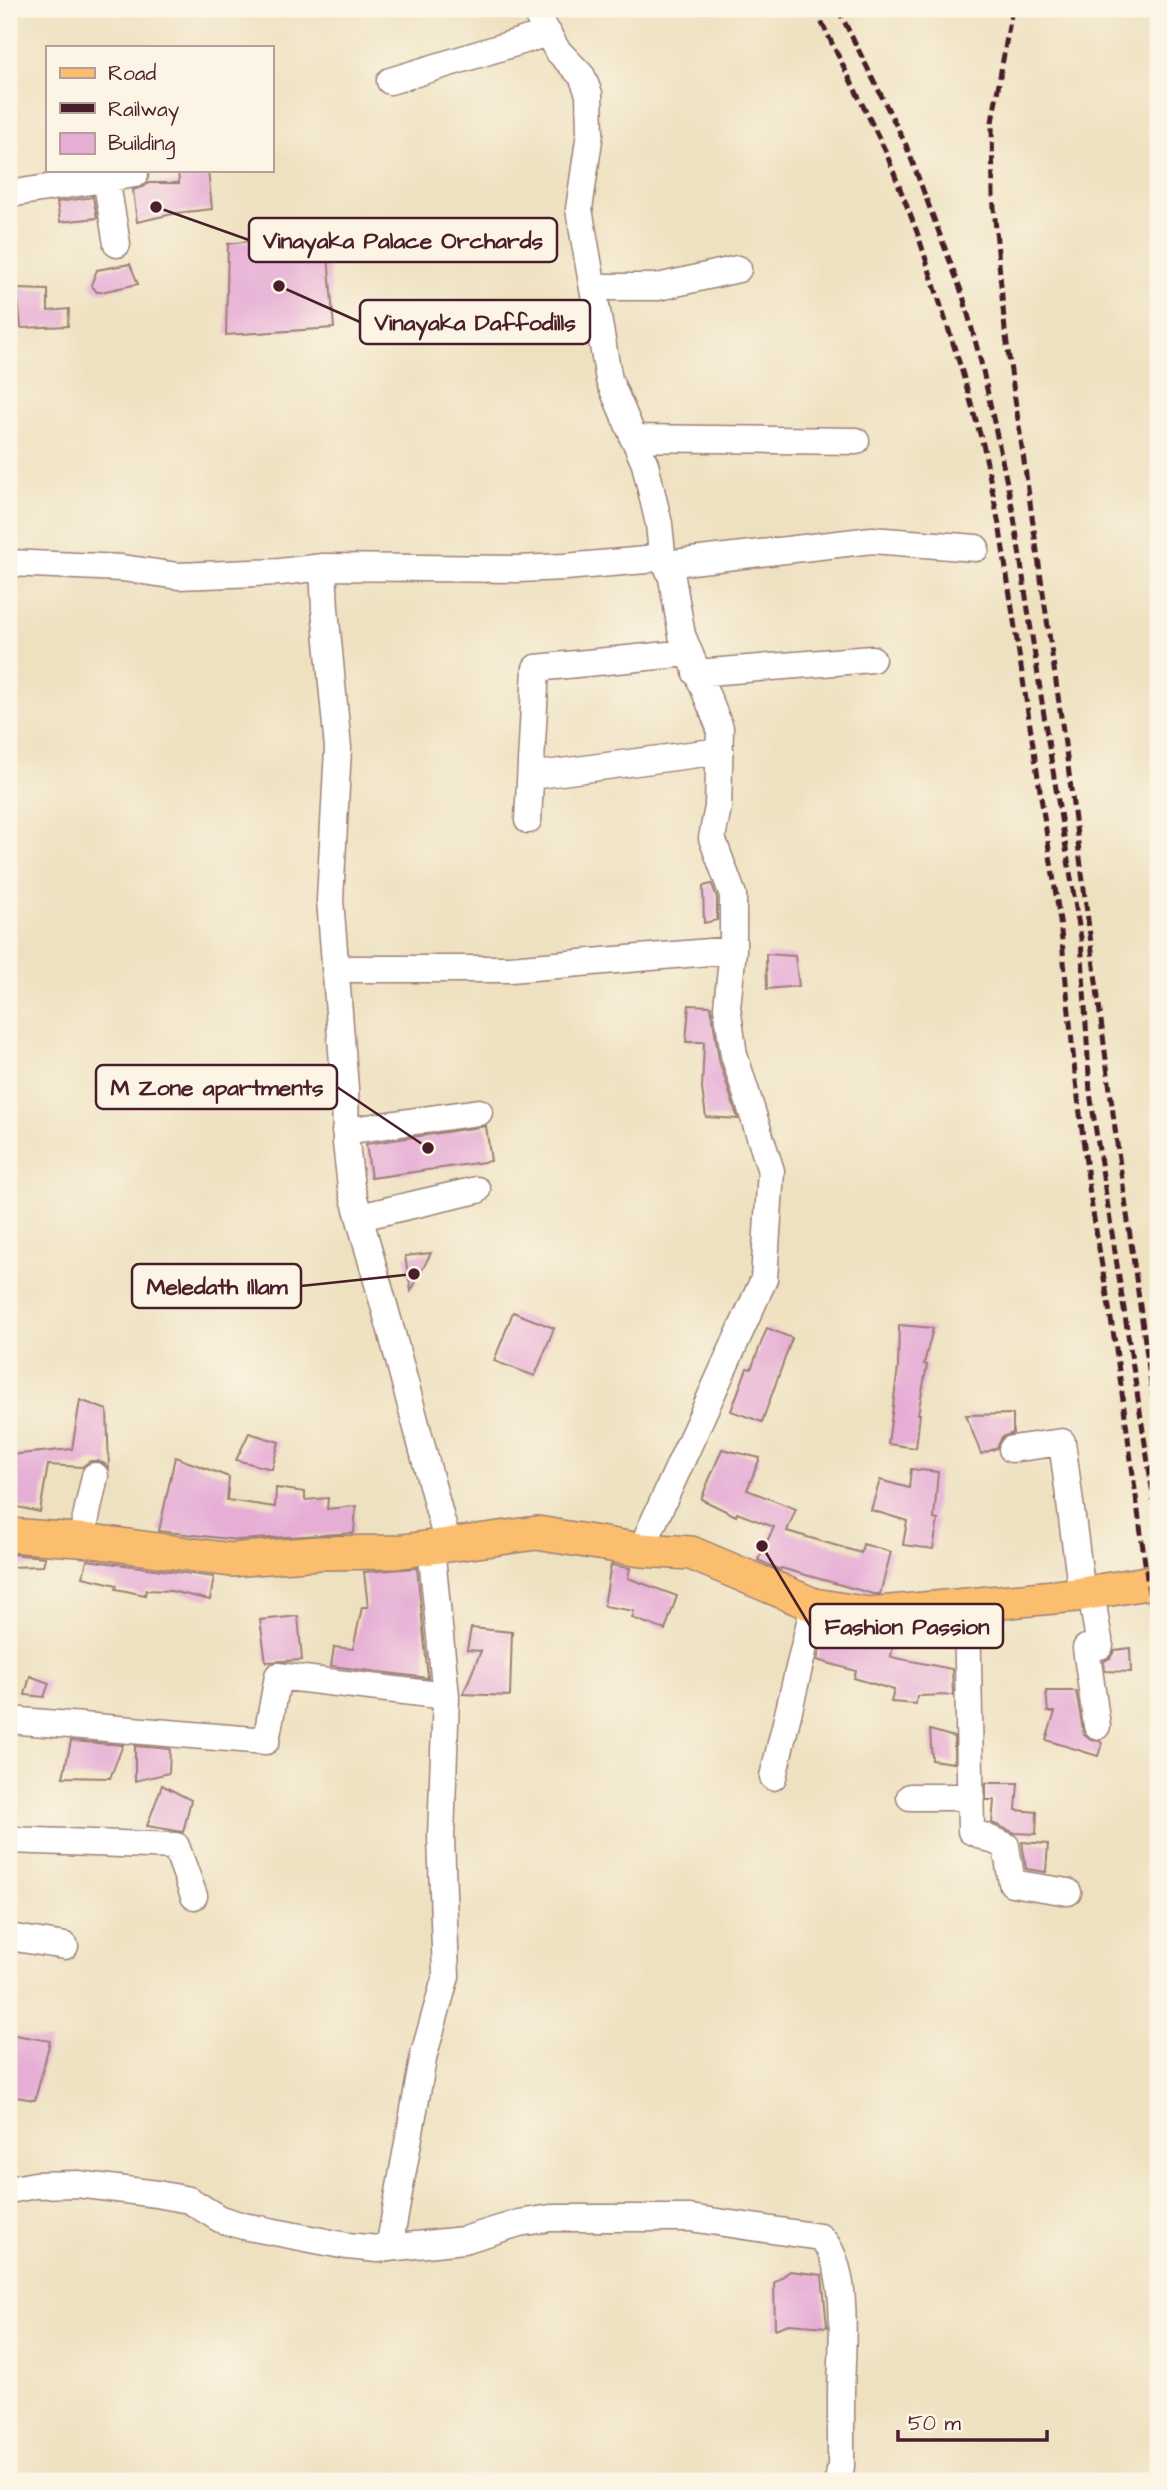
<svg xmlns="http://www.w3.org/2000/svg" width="1167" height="2490" font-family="'Architects Daughter',sans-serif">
<rect width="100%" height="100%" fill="#fcf5e5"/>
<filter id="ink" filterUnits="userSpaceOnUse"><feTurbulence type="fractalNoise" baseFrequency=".0143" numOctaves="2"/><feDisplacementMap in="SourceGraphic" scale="14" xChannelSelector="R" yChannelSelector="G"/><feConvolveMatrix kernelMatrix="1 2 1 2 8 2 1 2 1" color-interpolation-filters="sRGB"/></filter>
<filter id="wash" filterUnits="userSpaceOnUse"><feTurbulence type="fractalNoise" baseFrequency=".00686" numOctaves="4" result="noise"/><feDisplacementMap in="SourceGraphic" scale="28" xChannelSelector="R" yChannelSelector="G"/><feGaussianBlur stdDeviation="1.57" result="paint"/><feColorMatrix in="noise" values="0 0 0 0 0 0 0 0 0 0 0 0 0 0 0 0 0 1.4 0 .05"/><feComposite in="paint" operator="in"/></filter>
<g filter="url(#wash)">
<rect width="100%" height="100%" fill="#eee1c0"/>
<g id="blocks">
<path fill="#e6add5" d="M 178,170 L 208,170 L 212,209 L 177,213 L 137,222 L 133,190 L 145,186 L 148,183 L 179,183 Z
M 93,197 L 97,218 L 60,222 L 57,202 Z
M 326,231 L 334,328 L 226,335 L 228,244 Z
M 130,264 L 138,284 L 101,292 L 97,292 L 91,285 L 97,270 Z
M 17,289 L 48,290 L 48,311 L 69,309 L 68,326 L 21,328 Z
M 712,884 L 717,898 L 717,920 L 704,923 L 703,886 Z
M 766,954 L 795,956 L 799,986 L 767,989 Z
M 689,1005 L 711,1006 L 719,1060 L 738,1119 L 706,1117 L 702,1089 L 704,1042 L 686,1042 Z
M 486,1126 L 491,1161 L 371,1178 L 366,1144 Z
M 431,1253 L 411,1291 L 405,1256 Z
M 513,1312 L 554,1328 L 535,1376 L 494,1361 Z
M 899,1325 L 933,1328 L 924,1364 L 927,1365 L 918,1414 L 920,1414 L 916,1448 L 888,1444 L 898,1368 Z
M 767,1328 L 792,1338 L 762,1422 L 731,1411 L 747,1368 L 751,1369 Z
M 80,1400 L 107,1410 L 109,1469 L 105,1464 L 98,1461 L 90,1461 L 82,1467 L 48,1465 L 40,1512 L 9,1505 L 9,1455 L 72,1449 Z
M 1013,1414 L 1013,1433 L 1002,1437 L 997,1448 L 981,1454 L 966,1415 Z
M 249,1433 L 279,1442 L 272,1469 L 236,1460 Z
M 722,1449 L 760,1458 L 747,1490 L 796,1509 L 787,1531 L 861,1553 L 863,1544 L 891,1552 L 880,1594 L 873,1594 L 781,1568 L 780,1570 L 758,1560 L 774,1527 L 737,1513 L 736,1516 L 701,1499 Z
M 175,1457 L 229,1477 L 227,1500 L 275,1507 L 276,1488 L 305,1492 L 305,1500 L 328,1498 L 327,1509 L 356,1506 L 354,1533 L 237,1540 L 159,1531 Z
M 911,1469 L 938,1472 L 934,1519 L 938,1520 L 933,1549 L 903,1545 L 907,1521 L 871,1510 L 880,1480 L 909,1488 Z
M 9,1554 L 45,1557 L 43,1566 L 9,1567 Z
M 87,1560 L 214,1577 L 210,1600 L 171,1591 L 146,1590 L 145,1595 L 116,1589 L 117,1585 L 83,1577 Z
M 611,1565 L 630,1568 L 628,1578 L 677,1596 L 665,1630 L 632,1618 L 634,1611 L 604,1606 Z
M 417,1568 L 428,1678 L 331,1666 L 334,1647 L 353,1649 L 362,1607 L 368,1607 L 364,1572 Z
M 298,1616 L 302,1660 L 266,1662 L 260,1620 Z
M 471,1628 L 512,1632 L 510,1696 L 463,1694 L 481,1651 L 467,1650 Z
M 825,1628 L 864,1641 L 866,1633 L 895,1631 L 891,1657 L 952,1669 L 953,1695 L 917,1696 L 916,1704 L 891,1702 L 894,1690 L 854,1678 L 856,1671 L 817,1660 Z
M 1130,1648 L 1131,1672 L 1105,1671 L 1104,1661 L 1110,1658 L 1115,1650 Z
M 30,1676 L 49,1683 L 44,1697 L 25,1695 Z
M 1046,1691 L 1076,1691 L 1084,1735 L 1091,1740 L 1100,1741 L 1102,1744 L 1098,1756 L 1046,1740 L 1055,1712 L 1048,1712 Z
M 930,1730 L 954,1737 L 954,1763 L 932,1760 Z
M 71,1741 L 123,1745 L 110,1778 L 63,1777 Z
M 135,1746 L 170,1749 L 169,1773 L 135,1781 Z
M 986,1783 L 1018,1783 L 1016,1810 L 1037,1812 L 1036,1834 L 1015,1833 L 992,1823 L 994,1800 L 986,1800 Z
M 162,1785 L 191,1800 L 183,1832 L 147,1826 Z
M 1022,1842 L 1048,1844 L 1046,1872 L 1026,1869 Z
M 9,2034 L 50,2041 L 35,2100 L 9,2096 Z
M 790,2271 L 822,2275 L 827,2327 L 789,2324 L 775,2329 L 774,2283 Z"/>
</g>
</g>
<g filter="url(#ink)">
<use href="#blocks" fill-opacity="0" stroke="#9c8076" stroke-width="2"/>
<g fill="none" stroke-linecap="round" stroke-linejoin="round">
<defs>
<path id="minor" d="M 390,81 L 548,33
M 106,178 L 117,244
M 9,194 L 135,174 L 134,170
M 593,287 L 658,287 L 738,269
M 633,438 L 856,441
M 9,563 L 122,568 L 178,576 L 280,572 L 323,567 L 518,569 L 565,567 L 646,560 L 662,553 L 659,524 L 645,464 L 609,380 L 579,209 L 590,133 L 589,94 L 582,76 L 557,50 L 534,9
M 666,564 L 872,540 L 976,548
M 323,567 L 325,609 L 338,748 L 330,900 L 345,1088 L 346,1143 L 351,1187 L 392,1334 L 448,1545
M 696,673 L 872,659
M 531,776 L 720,751
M 528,820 L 536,668 L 688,653
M 335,969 L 510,969 L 733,950
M 345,1131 L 479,1112
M 360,1217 L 477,1190
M 1012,1449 L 1062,1442 L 1082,1594
M 81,1541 L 95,1476
M 641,1550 L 764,1279 L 771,1171 L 734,1055 L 727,1007 L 733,950 L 733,895 L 712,838 L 718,807 L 720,728 L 682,635 L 672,578 L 662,553
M 1091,1593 L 1100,1646 L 1086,1648 L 1097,1726
M 967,1606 L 971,1831 L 1006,1846 L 1012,1883 L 1068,1892
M 9,1720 L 266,1741 L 278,1676 L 446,1696 L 431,1547
M 773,1777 L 814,1605
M 910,1797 L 971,1797
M 9,1840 L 176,1846 L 194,1896
M 9,1937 L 65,1946
M 9,2190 L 35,2185 L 77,2184 L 157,2194 L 189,2200 L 220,2219 L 243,2226 L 347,2246 L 378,2249 L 464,2240 L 519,2223 L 551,2218 L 690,2218 L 820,2237 C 852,2266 841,2354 841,2395 C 841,2418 841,2442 841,2466 L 838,2481
M 389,2248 L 424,2054 L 446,1976 L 441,1837 L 446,1696"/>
<path id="major" d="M 9,1535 L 92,1541 L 231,1560 L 319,1553 L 395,1552 L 537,1533 L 641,1550 L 691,1553 L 814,1605 L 869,1614 L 1076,1595 L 1158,1581"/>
</defs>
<use href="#minor" stroke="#9c8076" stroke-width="29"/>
<use href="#major" stroke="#9c8076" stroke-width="36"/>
<use href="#minor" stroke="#fff" stroke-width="26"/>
<use href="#major" stroke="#fbbd6e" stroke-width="33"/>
<path stroke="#4a1f2b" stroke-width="5" stroke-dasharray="10 5" stroke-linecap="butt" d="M 815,9 L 885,150 L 917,232 L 961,368 L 984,448 L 1000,530 L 1060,921 L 1075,1073 L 1090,1195 L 1116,1349 L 1158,1659
M 838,9 L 906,145 L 963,296 L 982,366 L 1013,511 L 1047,735 L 1081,938 L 1090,1093 L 1158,1526
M 1012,9 L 992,122 L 993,196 L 1005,330 L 1067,758 L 1117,1144 L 1158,1433"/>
</g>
</g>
<path fill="none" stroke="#4a1f2b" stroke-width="2.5" d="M156 207L249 240M279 286L360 322M428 1148L337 1087M414 1274L301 1286M762 1546L810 1626"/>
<g fill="#4a1f2b" stroke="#fcf5e5" stroke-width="2.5">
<circle cx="156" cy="207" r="7"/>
<circle cx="279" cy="286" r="7"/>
<circle cx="428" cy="1148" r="7"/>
<circle cx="414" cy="1274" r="7"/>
<circle cx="762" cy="1546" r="7"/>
</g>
<g fill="#fcf5e5" stroke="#4a1f2b" stroke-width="2.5">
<rect x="249" y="218" width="308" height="44" rx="7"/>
<rect x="360" y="300" width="230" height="44" rx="7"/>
<rect x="96" y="1065" width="241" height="44" rx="7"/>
<rect x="132" y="1264" width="169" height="44" rx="7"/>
<rect x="810" y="1604" width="193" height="44" rx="7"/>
</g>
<g font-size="23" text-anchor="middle" font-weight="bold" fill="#4a1f2b">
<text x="403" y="248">Vinayaka Palace Orchards</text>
<text x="475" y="330">Vinayaka Daffodills</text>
<text x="217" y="1095">M Zone apartments</text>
<text x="217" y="1294">Meledath Illam</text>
<text x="907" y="1634">Fashion Passion</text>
</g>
<rect width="1167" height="2490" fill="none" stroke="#fcf5e5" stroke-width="35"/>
<rect x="46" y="46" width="228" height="126" fill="#fcf5e5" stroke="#b59f9b" stroke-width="2"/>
<rect x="60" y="68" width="35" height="10" fill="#fbbd6e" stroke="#b59f9b" stroke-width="2"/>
<text x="108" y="80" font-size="21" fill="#4a1f2b">Road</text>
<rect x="60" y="103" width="35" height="10" fill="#4a1f2b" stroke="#b59f9b" stroke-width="2"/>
<text x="108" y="116" font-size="21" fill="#4a1f2b">Railway</text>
<rect x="60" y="133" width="35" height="21" fill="#e6add5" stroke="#b59f9b" stroke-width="2"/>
<text x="108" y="150" font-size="21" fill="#4a1f2b">Building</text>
<path d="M898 2430v10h149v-10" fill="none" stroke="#4a1f2b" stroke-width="3.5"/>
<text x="908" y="2430" font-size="21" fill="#4a1f2b" stroke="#fcf5e5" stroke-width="5" paint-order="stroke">50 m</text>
</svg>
